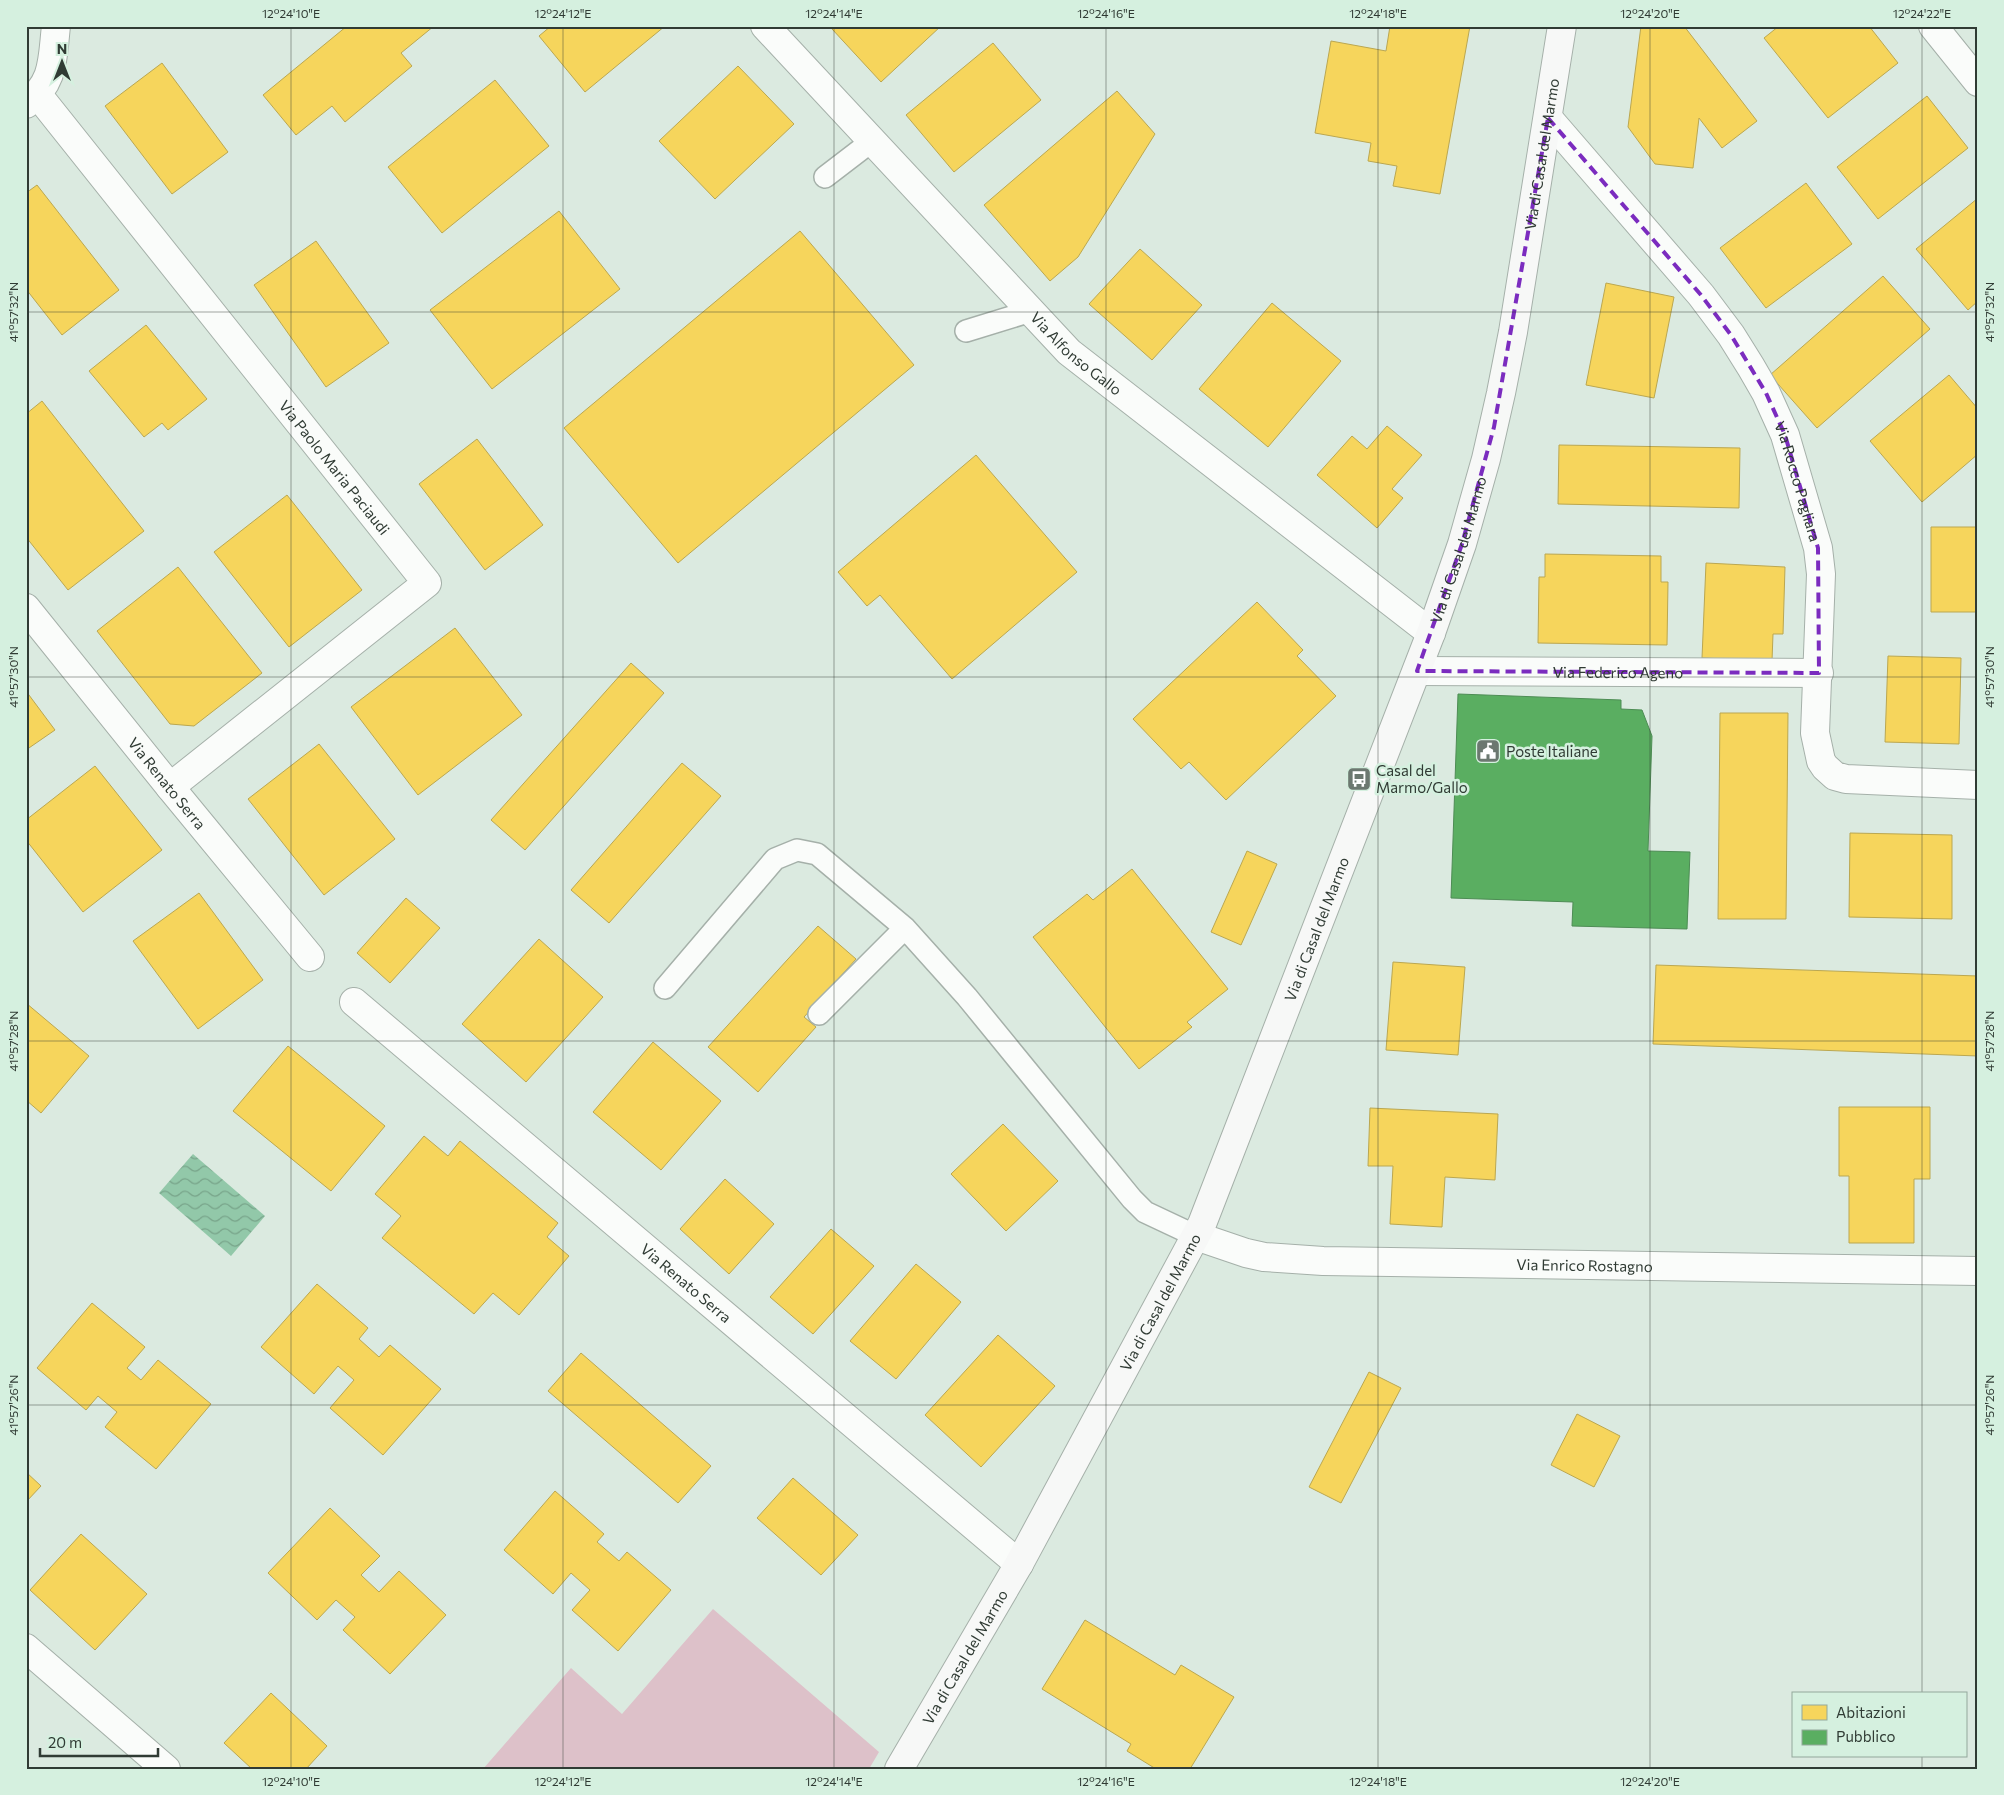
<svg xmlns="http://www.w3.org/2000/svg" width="2004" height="1795" font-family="Commissioner,sans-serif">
<defs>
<pattern id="water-waves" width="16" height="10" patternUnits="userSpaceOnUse" patternTransform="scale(1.25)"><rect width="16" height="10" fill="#92c8a9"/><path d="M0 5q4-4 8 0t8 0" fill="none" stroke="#78a48a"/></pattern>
</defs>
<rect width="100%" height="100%" fill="#dbeae0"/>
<path fill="#ddc1c9" d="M 713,1609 L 879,1752 L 869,1769 L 483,1769 L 571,1668 L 622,1714 Z"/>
<path fill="url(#water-waves)" d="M 193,1154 L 265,1216 L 231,1256 L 159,1193 Z"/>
<path fill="#f6d55c" stroke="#bba750" d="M 347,26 L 434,26 L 401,53 L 412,66 L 345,122 L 332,106 L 296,135 L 263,95 Z
M 551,26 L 665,26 L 585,92 L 539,36 Z
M 835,26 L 941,26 L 881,82 L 832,29 Z
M 1390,26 L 1470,26 L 1440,194 L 1393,186 L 1397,166 L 1368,161 L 1371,143 L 1315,133 L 1331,41 L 1386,51 Z
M 1641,26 L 1684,26 L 1757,121 L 1722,148 L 1699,118 L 1693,168 L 1655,164 L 1628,127 Z
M 1779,26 L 1869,26 L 1898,63 L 1828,118 L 1764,38 Z
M 993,43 L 1041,100 L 954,172 L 906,115 Z
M 162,63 L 228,152 L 172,194 L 105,106 Z
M 738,66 L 794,124 L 715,199 L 659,141 Z
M 495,80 L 549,146 L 442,233 L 388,167 Z
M 1117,91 L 1155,134 L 1078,257 L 1050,281 L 984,205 Z
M 1927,96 L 1968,148 L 1878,219 L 1837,167 Z
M 1806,183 L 1852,244 L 1766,308 L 1720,248 Z
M 37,185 L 119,290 L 62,335 L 26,289 L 26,193 Z
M 1978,198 L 1978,301 L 1968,310 L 1916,249 Z
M 559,211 L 620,289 L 492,389 L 430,310 Z
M 800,231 L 914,365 L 678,563 L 564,428 Z
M 316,241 L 389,343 L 326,387 L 254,285 Z
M 1140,249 L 1202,305 L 1152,360 L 1089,304 Z
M 1883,276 L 1930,329 L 1817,428 L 1770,375 Z
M 1606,283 L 1674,297 L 1654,398 L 1586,385 Z
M 1272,303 L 1341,361 L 1268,447 L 1199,389 Z
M 146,325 L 207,399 L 168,430 L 162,423 L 144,437 L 89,371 Z
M 1949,375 L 1978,409 L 1978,454 L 1922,502 L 1870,441 Z
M 42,401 L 144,531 L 68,590 L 26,537 L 26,414 Z
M 1387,426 L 1422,455 L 1392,489 L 1403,498 L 1377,528 L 1317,475 L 1352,436 L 1367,449 Z
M 477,439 L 543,525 L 485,570 L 419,484 Z
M 1559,445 L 1740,448 L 1739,508 L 1558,504 Z
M 976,455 L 1077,572 L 952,679 L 880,595 L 867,606 L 838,572 Z
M 287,495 L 362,590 L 289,647 L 214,552 Z
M 1931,527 L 1978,527 L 1978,612 L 1931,612 Z
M 1545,554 L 1661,556 L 1661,582 L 1668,582 L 1667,645 L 1538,643 L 1539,577 L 1545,577 Z
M 1706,563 L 1785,567 L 1783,634 L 1773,634 L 1772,661 L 1702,658 Z
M 178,567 L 262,673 L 194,726 L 170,724 L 97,631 Z
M 1257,602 L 1303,650 L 1297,656 L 1336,696 L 1226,800 L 1189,762 L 1181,769 L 1133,719 Z
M 455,628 L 522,715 L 418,795 L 351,707 Z
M 1888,656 L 1961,658 L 1959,744 L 1885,742 Z
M 631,663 L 664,693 L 525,850 L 491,820 Z
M 26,691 L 55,730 L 26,750 Z
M 1720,713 L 1788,713 L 1786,919 L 1718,919 Z
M 319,744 L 395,839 L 324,895 L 248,799 Z
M 682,763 L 721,796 L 609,923 L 571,890 Z
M 95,766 L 162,850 L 83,912 L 26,840 L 26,820 Z
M 1850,833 L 1952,835 L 1952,919 L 1849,917 Z
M 1247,851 L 1277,864 L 1241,945 L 1211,932 Z
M 1132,869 L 1228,989 L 1187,1022 L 1192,1027 L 1139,1069 L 1033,937 L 1087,894 L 1093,900 Z
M 199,893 L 263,980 L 198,1029 L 133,941 Z
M 406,898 L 440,928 L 390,983 L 357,953 Z
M 818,926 L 856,959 L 804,1017 L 816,1027 L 758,1092 L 708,1047 Z
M 539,939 L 603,997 L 526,1082 L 462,1024 Z
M 1393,962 L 1465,967 L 1458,1055 L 1386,1050 Z
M 1656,965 L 1978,976 L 1978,1056 L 1653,1044 Z
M 26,1003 L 89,1056 L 41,1113 L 26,1100 Z
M 653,1042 L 721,1101 L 661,1170 L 593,1112 Z
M 288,1046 L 385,1126 L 331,1191 L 233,1111 Z
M 1839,1107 L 1930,1107 L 1930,1179 L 1914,1179 L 1914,1243 L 1849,1243 L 1849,1176 L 1839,1176 Z
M 1370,1108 L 1498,1114 L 1495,1180 L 1445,1177 L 1442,1227 L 1390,1224 L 1393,1166 L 1368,1166 Z
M 1003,1124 L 1058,1181 L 1006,1231 L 951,1174 Z
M 424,1136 L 448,1156 L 460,1141 L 558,1223 L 547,1237 L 569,1256 L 519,1315 L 493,1293 L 474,1314 L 382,1238 L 401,1216 L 375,1194 Z
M 725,1179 L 774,1224 L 729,1274 L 680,1229 Z
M 831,1229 L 874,1266 L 813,1334 L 770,1297 Z
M 916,1264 L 961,1302 L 896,1379 L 850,1341 Z
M 317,1284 L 368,1328 L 359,1339 L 379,1357 L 390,1345 L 441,1389 L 383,1455 L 330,1408 L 354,1380 L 338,1366 L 314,1394 L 261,1347 Z
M 92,1303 L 145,1347 L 127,1368 L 141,1380 L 158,1360 L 211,1404 L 156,1469 L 105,1427 L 117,1412 L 98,1396 L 86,1410 L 37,1368 Z
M 998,1335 L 1055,1386 L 981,1467 L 925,1415 Z
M 581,1353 L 711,1466 L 678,1503 L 548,1391 Z
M 1369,1372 L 1401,1388 L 1341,1503 L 1309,1487 Z
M 1577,1414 L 1620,1436 L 1594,1487 L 1551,1465 Z
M 26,1472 L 41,1486 L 26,1502 Z
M 793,1478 L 858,1535 L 821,1575 L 757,1518 Z
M 555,1491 L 604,1534 L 597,1542 L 619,1561 L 627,1552 L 671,1590 L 618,1651 L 572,1610 L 590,1590 L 571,1573 L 553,1594 L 504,1550 Z
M 330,1508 L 380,1556 L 361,1575 L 379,1592 L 399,1571 L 446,1615 L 390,1674 L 343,1630 L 355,1617 L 336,1600 L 317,1620 L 268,1573 Z
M 81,1534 L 147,1594 L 95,1650 L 30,1590 Z
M 1085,1620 L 1175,1675 L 1181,1665 L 1234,1697 L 1190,1769 L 1156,1769 L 1127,1751 L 1131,1744 L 1042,1689 Z
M 271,1693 L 327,1746 L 306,1769 L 252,1769 L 224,1743 Z"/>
<path fill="#5aae61" stroke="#4d8c54" d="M 1458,694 L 1621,700 L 1621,709 L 1642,710 L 1652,736 L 1648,851 L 1690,852 L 1687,929 L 1572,926 L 1573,902 L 1451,898 Z"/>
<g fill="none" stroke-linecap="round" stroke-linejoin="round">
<defs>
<path id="lane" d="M 825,177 L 872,141
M 966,331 L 1031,311
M 665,988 L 775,859 L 797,850 L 817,854 L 905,928 L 967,997 L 1132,1199 L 1145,1212 L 1196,1236
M 819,1014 L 905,928"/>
<g id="street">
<path id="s1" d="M 765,26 L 1069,352 L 1431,633"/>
<path d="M 1933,26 L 1978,82"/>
<path id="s2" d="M 38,95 L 427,583 L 170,787"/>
<path d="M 26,104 C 55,82 52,60 56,26"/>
<path id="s3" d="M 1548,118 L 1701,295 L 1731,335 L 1751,367 L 1766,393 L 1785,435 L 1818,548 L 1821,574 L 1815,733 L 1821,761 L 1825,767 L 1835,776 L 1846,779 L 1978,785"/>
<path id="s4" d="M 26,608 L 170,787 L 310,957"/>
<path id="s5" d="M 1417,671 L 1819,673"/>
<path id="s6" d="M 354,1002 L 1019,1564"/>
<path id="s7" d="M 1196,1236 L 1246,1253 L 1264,1257 L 1323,1261 L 1978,1271"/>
<path d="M 26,1648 L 166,1769"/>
</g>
<g id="secondary">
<path id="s8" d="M 899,1769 L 1019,1564 L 1202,1224 L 1431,633 L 1462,544 L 1486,459 L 1501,393 L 1513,332 L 1562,26"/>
</g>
</defs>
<use href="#lane" stroke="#a5b0a9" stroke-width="24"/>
<use href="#street" stroke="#a5b0a9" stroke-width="30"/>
<use href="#secondary" stroke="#a5b0a9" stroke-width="30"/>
<use href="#lane" stroke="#fafcfa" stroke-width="21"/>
<use href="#street" stroke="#fafcfa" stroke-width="28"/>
<use href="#secondary" stroke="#f7f8f7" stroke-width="28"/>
</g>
<path fill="none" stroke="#7b2cbf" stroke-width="4" stroke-dasharray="10 6" stroke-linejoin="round" d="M 1548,118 L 1701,295 L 1731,335 L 1766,393 L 1785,435 L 1818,548 L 1819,673 L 1417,671 L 1462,544 L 1494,427 Z"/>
<path fill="none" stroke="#303b34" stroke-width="1" stroke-opacity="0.45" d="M 291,26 L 291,1769M 563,26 L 563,1769M 834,26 L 834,1769M 1106,26 L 1106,1769M 1378,26 L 1378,1769M 1650,26 L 1650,1769M 1922,26 L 1922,1694M 26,312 L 1978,312M 26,677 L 1978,677M 26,1041 L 1978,1041M 26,1405 L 1978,1405M 1922,1756 L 1922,1769"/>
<defs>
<symbol id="civic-square" viewBox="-11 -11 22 22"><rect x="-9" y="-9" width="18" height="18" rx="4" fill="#6c7870" stroke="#d5f0df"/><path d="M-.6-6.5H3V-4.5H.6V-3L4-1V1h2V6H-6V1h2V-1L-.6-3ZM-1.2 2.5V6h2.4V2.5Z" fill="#fff"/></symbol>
<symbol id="bus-square" viewBox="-11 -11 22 22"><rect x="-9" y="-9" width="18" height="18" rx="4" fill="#6c7870" stroke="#d5f0df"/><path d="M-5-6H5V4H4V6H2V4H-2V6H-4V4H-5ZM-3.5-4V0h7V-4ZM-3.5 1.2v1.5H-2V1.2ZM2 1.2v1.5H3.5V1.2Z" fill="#fff"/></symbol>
</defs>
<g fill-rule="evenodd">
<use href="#civic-square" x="1474" y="737" width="28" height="28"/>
<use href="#bus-square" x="1345" y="765" width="28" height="28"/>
</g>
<g text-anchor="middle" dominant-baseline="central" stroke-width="5" stroke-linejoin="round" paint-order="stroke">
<g font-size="15" fill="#303b34" stroke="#d5f0df">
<text stroke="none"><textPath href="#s8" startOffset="1750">Via di Casal del Marmo</textPath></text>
<text stroke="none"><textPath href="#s1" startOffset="452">Via Alfonso Gallo</textPath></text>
<text stroke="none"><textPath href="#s2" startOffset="476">Via Paolo Maria Paciaudi</textPath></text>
<text stroke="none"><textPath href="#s3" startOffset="446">Via Rocco Pagliara</textPath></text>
<text stroke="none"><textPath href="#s8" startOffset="1345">Via di Casal del Marmo</textPath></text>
<text stroke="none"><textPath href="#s5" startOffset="201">Via Federico Ageno</textPath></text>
<text stroke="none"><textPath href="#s4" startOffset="225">Via Renato Serra</textPath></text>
<text stroke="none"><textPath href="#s8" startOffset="940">Via di Casal del Marmo</textPath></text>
<text stroke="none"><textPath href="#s7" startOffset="392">Via Enrico Rostagno</textPath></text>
<text stroke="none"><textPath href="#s6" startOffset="435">Via Renato Serra</textPath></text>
<text stroke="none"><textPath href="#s8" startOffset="535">Via di Casal del Marmo</textPath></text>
<text stroke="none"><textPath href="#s8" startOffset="130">Via di Casal del Marmo</textPath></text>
</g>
<g font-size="15" fill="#303b34" stroke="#d5f0df" text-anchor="start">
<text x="1506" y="751">Poste Italiane</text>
<text x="1376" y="770">Casal del<tspan x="1376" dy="17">Marmo/Gallo</tspan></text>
</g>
</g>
<rect width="2004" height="1795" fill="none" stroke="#d5f0df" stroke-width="55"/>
<rect x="1792" y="1692" width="175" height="65" fill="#d5f0df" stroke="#93a89b"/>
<rect x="1802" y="1705" width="25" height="15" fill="#f6d55c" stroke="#93a89b"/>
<text x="1836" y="1718" font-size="15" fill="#303b34">Abitazioni</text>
<rect x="1802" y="1730" width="25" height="15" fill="#5aae61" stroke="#93a89b"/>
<text x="1836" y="1742" font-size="15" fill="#303b34">Pubblico</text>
<g transform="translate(62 62)" stroke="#d5f0df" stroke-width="4" paint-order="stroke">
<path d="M0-4L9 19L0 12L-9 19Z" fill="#303b34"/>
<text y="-8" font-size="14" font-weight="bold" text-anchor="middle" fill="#303b34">N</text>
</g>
<path d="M40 1748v8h118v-8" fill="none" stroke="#303b34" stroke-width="2.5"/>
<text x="48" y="1748" font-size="15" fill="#303b34" stroke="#d5f0df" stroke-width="4" paint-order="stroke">20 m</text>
<rect x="28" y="28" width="1948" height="1740" fill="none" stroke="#303b34" stroke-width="2"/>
<g font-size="12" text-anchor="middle" fill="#303b34">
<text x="291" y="18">12°24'10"E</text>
<text x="563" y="18">12°24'12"E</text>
<text x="834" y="18">12°24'14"E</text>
<text x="1106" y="18">12°24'16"E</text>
<text x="1378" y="18">12°24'18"E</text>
<text x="1650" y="18">12°24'20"E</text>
<text x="1922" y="18">12°24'22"E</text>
<text transform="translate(14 312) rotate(-90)" y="4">41°57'32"N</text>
<text transform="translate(1990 312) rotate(-90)" y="4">41°57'32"N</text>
<text transform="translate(14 677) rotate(-90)" y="4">41°57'30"N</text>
<text transform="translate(1990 677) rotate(-90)" y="4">41°57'30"N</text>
<text transform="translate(14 1041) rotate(-90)" y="4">41°57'28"N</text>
<text transform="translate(1990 1041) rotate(-90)" y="4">41°57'28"N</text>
<text transform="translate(14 1405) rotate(-90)" y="4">41°57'26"N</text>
<text transform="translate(1990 1405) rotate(-90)" y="4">41°57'26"N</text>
<text x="291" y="1786">12°24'10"E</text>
<text x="563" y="1786">12°24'12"E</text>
<text x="834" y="1786">12°24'14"E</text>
<text x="1106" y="1786">12°24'16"E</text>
<text x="1378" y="1786">12°24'18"E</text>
<text x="1650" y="1786">12°24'20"E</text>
</g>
</svg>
